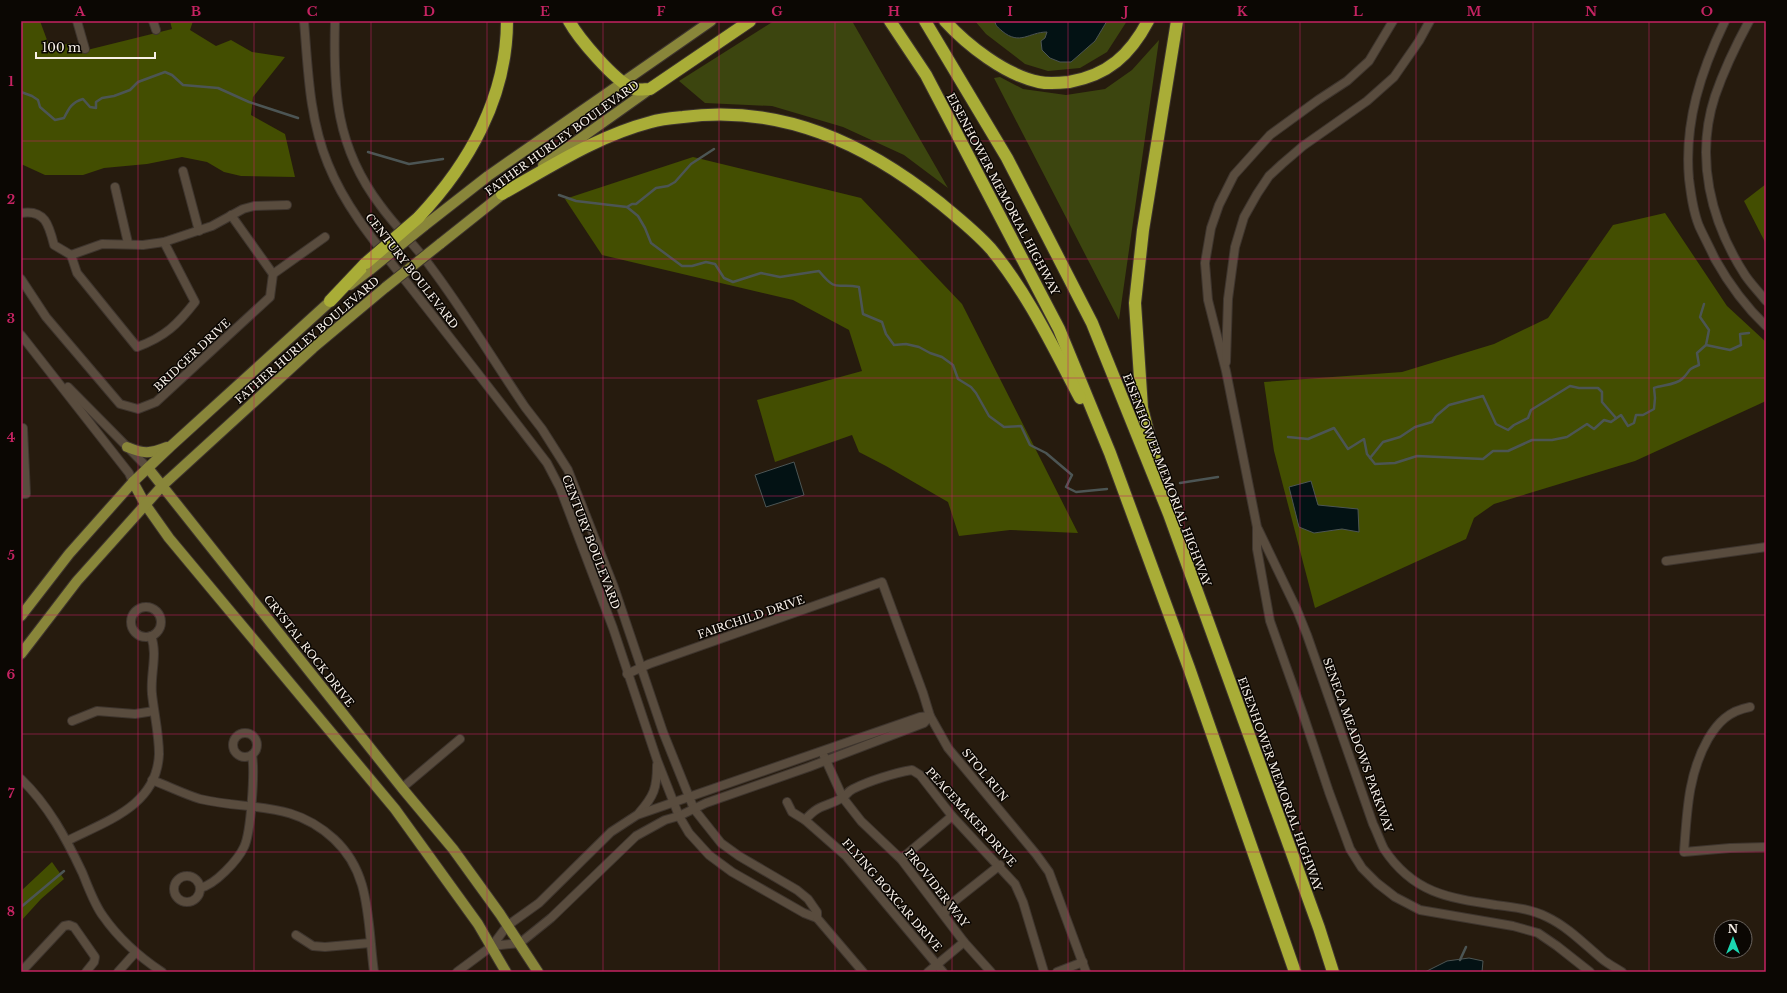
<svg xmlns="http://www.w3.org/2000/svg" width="1787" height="993" viewBox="0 0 1787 993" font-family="'Libre Baskerville',serif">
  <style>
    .green { fill: #3c450f }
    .forest { fill: #434e01 }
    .water { fill: #031214; stroke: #4c5554 }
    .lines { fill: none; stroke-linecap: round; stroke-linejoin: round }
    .stream { stroke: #4c5554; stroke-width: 2.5 }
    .minor-casing { stroke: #3e352e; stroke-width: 10 }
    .major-casing { stroke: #3e352e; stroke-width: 12 }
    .highway-casing { stroke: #3e352e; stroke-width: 14 }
    .minor { stroke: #594c3e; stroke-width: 8 }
    .major { stroke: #89863a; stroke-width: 10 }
    .highway { stroke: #a9ad37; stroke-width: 12 }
    .major-bridge-casing { stroke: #3e352e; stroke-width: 12; stroke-linecap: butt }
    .highway-bridge-casing { stroke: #3e352e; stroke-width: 14; stroke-linecap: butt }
    .major-bridge { stroke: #89863a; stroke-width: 10 }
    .highway-bridge { stroke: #a9ad37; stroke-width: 12 }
    .grid { fill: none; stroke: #c52362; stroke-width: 1; stroke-opacity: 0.55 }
    .labels { text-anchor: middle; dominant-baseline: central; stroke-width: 3; stroke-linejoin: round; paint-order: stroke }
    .street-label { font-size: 11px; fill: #f8f0e8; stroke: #0b0703 }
    .neatline { fill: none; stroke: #c52362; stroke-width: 1.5 }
    .grid-label { font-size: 13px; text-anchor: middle; font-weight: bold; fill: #c52362 }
  </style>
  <rect width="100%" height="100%" fill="#261b0e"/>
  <g class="green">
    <polygon points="774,21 852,21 948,188 904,155 843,127 772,106 705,103 679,81"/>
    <path d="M975,21H995C996,26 999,28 1002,31C1020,46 1029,32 1048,32L1045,38L1050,58L1060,62H1071L1095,41L1107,21H1127L1107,52L1080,68L1048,71L1025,64L986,34Z"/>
    <polygon points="1159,40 1119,320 994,78 1000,77 1023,89 1066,95 1105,89 1132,70"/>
  </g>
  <g class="forest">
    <polygon points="21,21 40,21 50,48 71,43 75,53 172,29 170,21 193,21 190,30 216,46 231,40 252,52 285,57 253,97 251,115 285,134 295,177 241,176 224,172 207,162 182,157 147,164 104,168 83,175 45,175 21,164"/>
    <polygon points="693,157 861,198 962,304 1078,533 1010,530 959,536 948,502 886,466 859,452 852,435 775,462 757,400 862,371 849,330 793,300 602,255 565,199"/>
    <polygon points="1766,184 1766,244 1744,201"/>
    <polygon points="1665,213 1727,306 1766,342 1766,401 1635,461 1494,504 1474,518 1466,539 1315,608 1274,451 1264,382 1402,372 1494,344 1548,318 1613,225"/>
    <polygon points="52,862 64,879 41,899 21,921 21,891"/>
  </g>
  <g class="water">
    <path d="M995,21H1107L1095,41L1071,62H1060L1050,58L1042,50L1041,41L1045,38L1047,32C1029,32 1020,46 1002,31C999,28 995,26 995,21Z"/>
    <polygon points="794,462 804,495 766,507 755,475"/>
    <polygon points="1311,481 1318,505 1358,509 1359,532 1342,529 1314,533 1299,527 1289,487"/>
    <polygon points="1469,958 1483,961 1482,972 1425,972 1447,961"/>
  </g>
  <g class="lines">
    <g class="stream">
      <path d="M21,92L32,96L38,100L40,107L55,120L64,118C69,108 72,102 83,99L90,107L96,108V102L102,98L114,96L130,90L138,82L165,72L172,75L183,85L218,88L249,102L298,118"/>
      <polyline points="368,152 409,164 443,159"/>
      <path d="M559,195L576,201L627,207L638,216L645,228L651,243L682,266H692L706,262L715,264L724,278L733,282L761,273L780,277L819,271C838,294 835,282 859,287L863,314L882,322L886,334L894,345L906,344L919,347L930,353L942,357L953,365L958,379L971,387L976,393L989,416L1004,427L1021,426L1030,445L1046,453L1072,475L1066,487L1076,492L1107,489"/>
      <polyline points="627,207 632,204 636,204 656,188 668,186 675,182 691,164 714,149"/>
      <polyline points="1766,281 1766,280"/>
      <polyline points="1706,345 1730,350 1741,345 1740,334 1749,333"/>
      <path d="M1288,437L1308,439L1334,428L1348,449L1364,439L1367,454L1375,464L1395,463L1417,456L1483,459L1493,451H1508L1532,440H1552L1567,437L1587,424L1594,429L1604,420L1611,422L1621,415L1628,426L1634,423L1636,415H1643L1654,409L1655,398L1654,388C1662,385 1676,385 1682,379C1691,371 1686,370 1699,365L1697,353L1706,345L1709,330L1700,317L1704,304"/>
      <polyline points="1370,458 1383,442 1400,437 1415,427 1432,422 1436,416 1449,405 1483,396 1496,424 1508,430 1514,425 1528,418 1531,410 1570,386 1579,388 1598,388 1602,392 1602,402 1616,418"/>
      <polyline points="1180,483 1218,477"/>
      <polyline points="21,907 64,871"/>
      <polyline points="1460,960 1466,947"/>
    </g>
    <g class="minor-casing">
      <g id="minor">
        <polyline points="77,21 85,49"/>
        <polyline points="153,21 156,30"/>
        <path d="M304,21C308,69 309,118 328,164C348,214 386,255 419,298C462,353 505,408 547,463L560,488L613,628L657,760L679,816L689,833L709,855L732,872L804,913L817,918L863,972"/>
        <path d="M335,21C333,91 336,147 380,205C395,226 415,245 430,266C464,311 493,360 525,407L542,429L568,470L614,587L663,732L694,809L721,843L739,856L797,890L808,899L817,912V918"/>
        <polyline points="1393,21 1369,61 1347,81 1318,100 1270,135 1234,175 1219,205 1211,228 1205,263 1208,300 1226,371 1257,527 1257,549 1270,621 1304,717 1329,792 1350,849 1362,868 1377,883 1395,897 1420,910 1513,926 1538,933 1557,946 1590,972"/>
        <path d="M1725,21C1701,71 1684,122 1689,179C1691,195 1693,211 1699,226C1704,237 1710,248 1715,259C1729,284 1745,306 1766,326"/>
        <path d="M1749,21C1736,45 1724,70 1715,96C1695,157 1710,221 1745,275C1751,284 1759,292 1766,301"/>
        <polyline points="183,171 199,231"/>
        <polyline points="115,187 128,243"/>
        <path d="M21,213C45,209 49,225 54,245L71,255L77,273L137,347C165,337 178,324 195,302L164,242"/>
        <polyline points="231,215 273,274"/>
        <polyline points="71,255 102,244 143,245 164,242 212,226 243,209 254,206 287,205"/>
        <polyline points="21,279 46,317 120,404 138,409 156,402 270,297 273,274 325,237"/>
        <polyline points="21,335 129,473 133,482"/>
        <polyline points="1226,362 1228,299 1235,247 1244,217 1257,194 1269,176 1282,164 1303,146 1367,101 1394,77 1419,41 1430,21"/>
        <polyline points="68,387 148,468"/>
        <polyline points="21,428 23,428 26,494 21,494"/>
        <path d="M1258,529L1297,610L1307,635L1373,824C1377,832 1380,841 1384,849C1413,893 1448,898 1496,905C1513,907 1531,909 1547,917C1568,927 1584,944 1602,959C1608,964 1616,968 1622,972"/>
        <polyline points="1666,561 1766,547"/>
        <circle cx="146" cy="622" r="15"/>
        <polyline points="627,674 649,664 882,582 923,693 930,716 948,748 1036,854 1049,872 1086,972"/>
        <path d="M1750,707C1729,711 1718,722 1708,739C1688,774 1687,812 1684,852L1730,848L1766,847"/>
        <polyline points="72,721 97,711 135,714 154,711"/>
        <circle cx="245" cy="745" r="12"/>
        <polyline points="824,756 843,798 861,821 901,859 964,942 991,972"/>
        <path d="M21,779C48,805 66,838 82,872C88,886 94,904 103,916C119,939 138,956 162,972"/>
        <path d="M152,780C168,786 184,794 200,799C251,811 292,800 334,839C347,851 357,868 362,885C370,913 370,943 374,972"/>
        <polyline points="402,788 460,739"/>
        <polyline points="787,802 792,812 805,820 846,856 943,972"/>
        <path d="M639,813C654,796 657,788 657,765"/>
        <path d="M805,820C820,803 825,808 842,798C846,796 848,791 853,789C869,781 894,773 912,770L920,775L952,816L1015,884L1023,902L1044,972"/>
        <path d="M67,841C106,821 157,806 159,754C159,734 154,713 152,694C150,674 158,655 151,636"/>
        <polyline points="901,859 952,816"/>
        <circle cx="187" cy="889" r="13"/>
        <path d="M200,888C215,885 238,860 244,847C251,833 255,771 252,755"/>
        <polyline points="945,913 947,907 1000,865"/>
        <polyline points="296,935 313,946 325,947 370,943"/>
        <polyline points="21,972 64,926 69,925 74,927 95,957 94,962 86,972"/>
        <polyline points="118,972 135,953"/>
        <polyline points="457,972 492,946 507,926 539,903 611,832 637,815 920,717 930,716 924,723 809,767 706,803 679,816 665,820 636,836 551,918 520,943 492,946"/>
        <polyline points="928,972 964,942"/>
        <polyline points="1057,972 1083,962"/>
      </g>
    </g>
    <g class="major-casing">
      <g id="major">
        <polyline points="543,165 650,89"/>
        <polyline points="424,226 488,176 711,21"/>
        <polyline points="440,244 508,190"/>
        <polyline points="350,285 371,269"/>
        <path d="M127,447C144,454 149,454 167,447"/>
        <polyline points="148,468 402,788 453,849 500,914 538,972"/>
        <polyline points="133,482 145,504 169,538 395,809 478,924 506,972"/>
        <polyline points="21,616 69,554 133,482 171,446 336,296"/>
        <polyline points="21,654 77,581 163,485 313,348 386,287"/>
      </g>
    </g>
    <g class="highway-casing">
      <g id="highway">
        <path d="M569,21C579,39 614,80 632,88C637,91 645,89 650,89L750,21"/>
        <polyline points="890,21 926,75 1059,329 1110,453 1189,668 1295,972"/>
        <polyline points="925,21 1007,158 1092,323 1169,514 1319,928 1333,972"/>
        <path d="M945,21C967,45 1005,75 1039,82C1048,84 1060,83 1069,82C1108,75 1130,55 1148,21"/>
        <path d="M502,194C550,167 597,136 651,122C661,119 673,118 683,117C781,104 865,143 940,203C957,217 976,232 991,249C1028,294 1053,347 1080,398"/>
        <path d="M418,218C469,164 507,97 507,21"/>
        <polyline points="330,301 366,263"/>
        <polyline points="1158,471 1142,408 1135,303 1143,230 1177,21"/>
      </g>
    </g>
    <use href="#minor" class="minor"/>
    <use href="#major" class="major"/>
    <use href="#highway" class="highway"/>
    <g class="major-bridge-casing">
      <g id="major-bridge">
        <polyline points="371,269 424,226"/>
        <polyline points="386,287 440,244"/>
      </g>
    </g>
    <g class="highway-bridge-casing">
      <polyline id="highway-bridge" points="366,263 418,218"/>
    </g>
    <use href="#major-bridge" class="major-bridge"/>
    <use href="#highway-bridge" class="highway-bridge"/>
  </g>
  <path class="grid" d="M138,21V972M254,21V972M371,21V972M487,21V972M603,21V972M719,21V972M835,21V972M952,21V972M1068,21V972M1184,21V972M1300,21V972M1416,21V972M1533,21V972M1649,21V972M21,141H1766M21,259H1766M21,378H1766M21,496H1766M21,615H1766M21,734H1766M21,852H1766"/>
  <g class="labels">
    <g class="street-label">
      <text transform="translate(562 138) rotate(-36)">FATHER HURLEY BOULEVARD</text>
      <text transform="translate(1003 194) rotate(62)">EISENHOWER MEMORIAL HIGHWAY</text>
      <text transform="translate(412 271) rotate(52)">CENTURY BOULEVARD</text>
      <text transform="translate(307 340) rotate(-41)">FATHER HURLEY BOULEVARD</text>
      <text transform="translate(192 355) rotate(-43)">BRIDGER DRIVE</text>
      <text transform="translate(1167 480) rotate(69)">EISENHOWER MEMORIAL HIGHWAY</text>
      <text transform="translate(591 542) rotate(69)">CENTURY BOULEVARD</text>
      <text transform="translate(751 617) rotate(-19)">FAIRCHILD DRIVE</text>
      <text transform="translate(309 651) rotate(52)">CRYSTAL ROCK DRIVE</text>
      <text transform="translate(1358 745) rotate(70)">SENECA MEADOWS PARKWAY</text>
      <text transform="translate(985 775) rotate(50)">STOL RUN</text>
      <text transform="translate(1280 784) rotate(70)">EISENHOWER MEMORIAL HIGHWAY</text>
      <text transform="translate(971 817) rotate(48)">PEACEMAKER DRIVE</text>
      <text transform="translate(937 888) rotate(52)">PROVIDER WAY</text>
      <text transform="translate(892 895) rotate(49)">FLYING BOXCAR DRIVE</text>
    </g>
  </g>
  <rect width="1787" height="993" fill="none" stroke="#0b0703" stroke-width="44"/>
  <g transform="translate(1733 939)"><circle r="19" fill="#0b0703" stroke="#6a645f"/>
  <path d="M0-3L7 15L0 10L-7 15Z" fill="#1bd5b1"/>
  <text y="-6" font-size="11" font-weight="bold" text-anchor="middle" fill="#f8f0e8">N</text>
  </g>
  <path d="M36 52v6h119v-6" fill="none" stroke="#f8f0e8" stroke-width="2"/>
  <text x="42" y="52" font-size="12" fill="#f8f0e8" stroke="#0b0703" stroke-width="3" paint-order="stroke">100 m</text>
  <rect x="22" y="22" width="1743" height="949" class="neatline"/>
  <g class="grid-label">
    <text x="80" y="16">A</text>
    <text x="196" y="16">B</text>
    <text x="312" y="16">C</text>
    <text x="429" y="16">D</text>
    <text x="545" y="16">E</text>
    <text x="661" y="16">F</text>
    <text x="777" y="16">G</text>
    <text x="894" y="16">H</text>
    <text x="1010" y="16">I</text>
    <text x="1126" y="16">J</text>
    <text x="1242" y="16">K</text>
    <text x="1358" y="16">L</text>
    <text x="1474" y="16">M</text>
    <text x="1591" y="16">N</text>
    <text x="1707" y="16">O</text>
    <text x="11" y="86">1</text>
    <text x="11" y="204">2</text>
    <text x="11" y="323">3</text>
    <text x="11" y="442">4</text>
    <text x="11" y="560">5</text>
    <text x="11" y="679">6</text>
    <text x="11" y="798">7</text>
    <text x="11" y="916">8</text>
  </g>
</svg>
